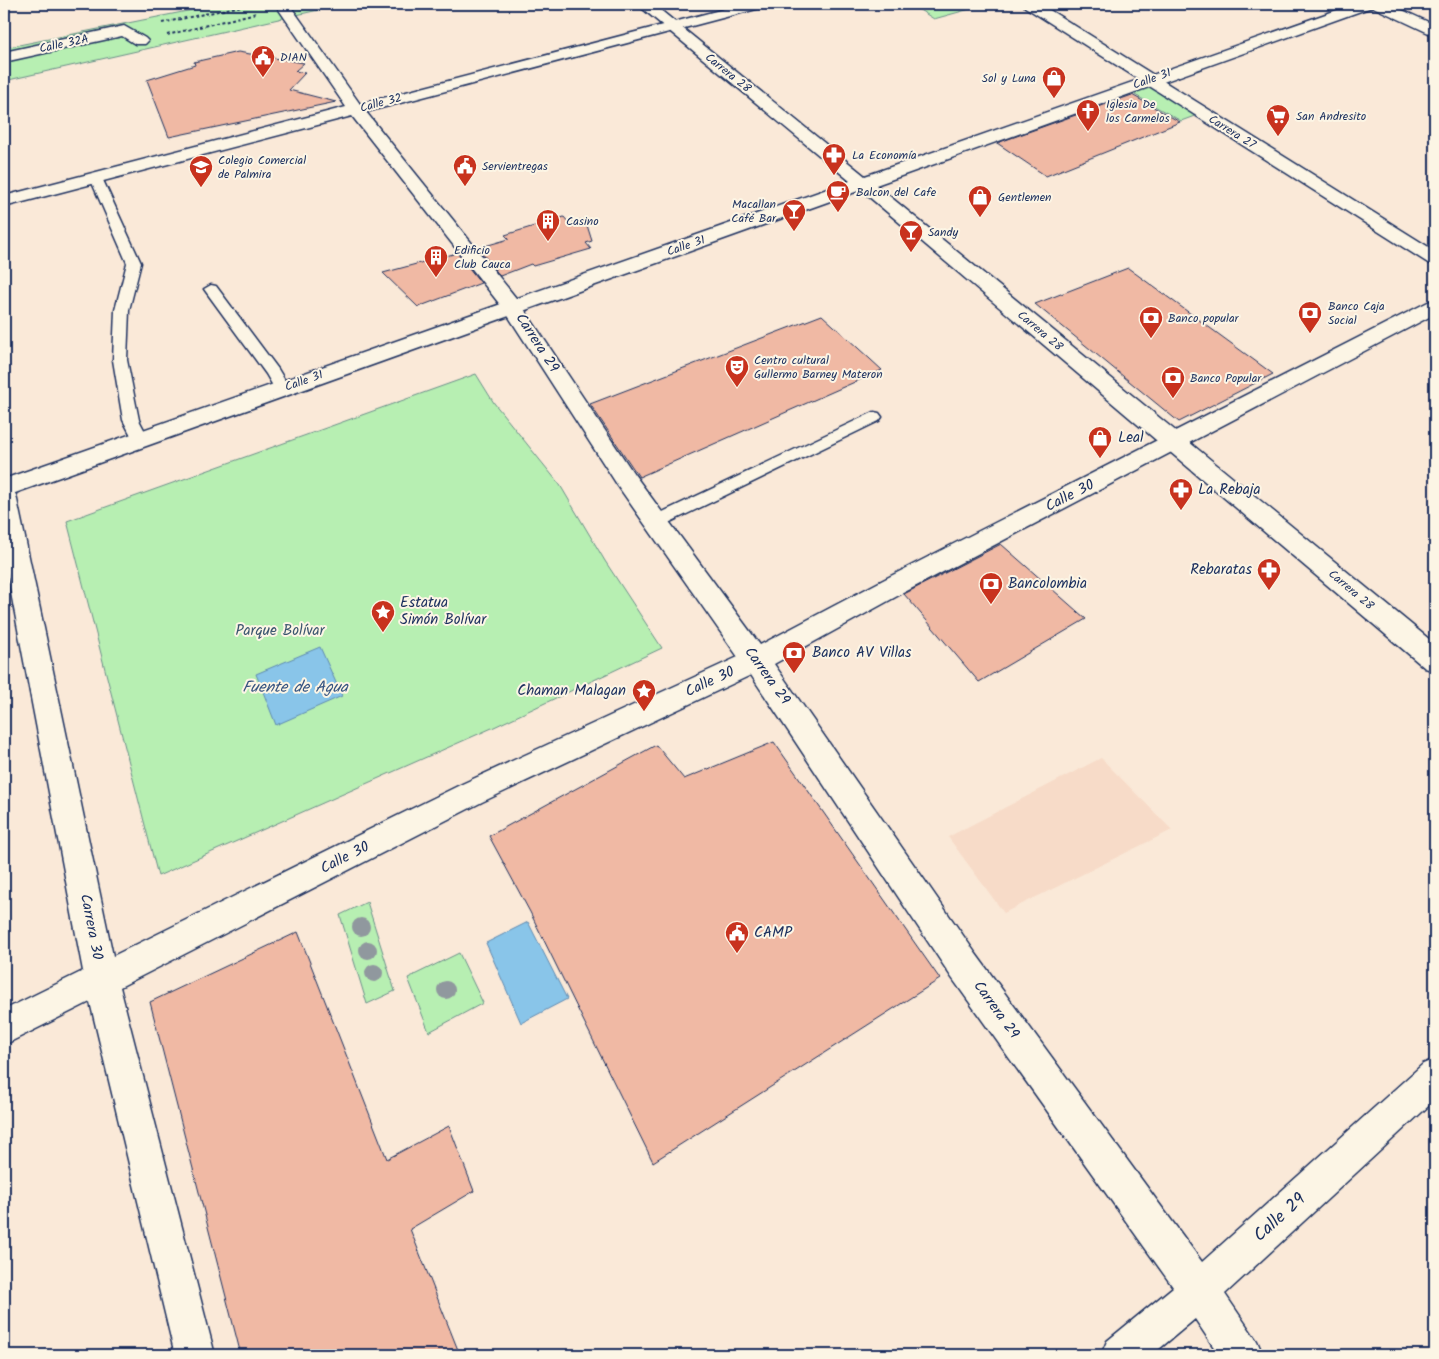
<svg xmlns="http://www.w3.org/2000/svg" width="1439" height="1359" viewBox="0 0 1439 1359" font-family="Kalam,sans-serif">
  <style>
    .built { fill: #f7dbc8 }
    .green { fill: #b7efb2; stroke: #698f88 }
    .water { fill: #89c5e9; stroke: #5d89b1 }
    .building { fill: #f0b9a4; stroke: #1b2f5e }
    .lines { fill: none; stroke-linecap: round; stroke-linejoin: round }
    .lane-casing { stroke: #1b2f5e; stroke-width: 3 }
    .street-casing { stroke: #1b2f5e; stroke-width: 3 }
    .secondary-casing { stroke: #1b2f5e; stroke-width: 3 }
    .path { stroke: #1b2f5e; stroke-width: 2; stroke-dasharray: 3 2.5; stroke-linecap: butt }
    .lane { fill: #fcf5e5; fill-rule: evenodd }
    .street { fill: #fcf5e5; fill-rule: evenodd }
    .secondary { fill: #fcf5e5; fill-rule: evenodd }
    .tree { fill: #90989e }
    .labels { text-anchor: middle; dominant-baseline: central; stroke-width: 4; stroke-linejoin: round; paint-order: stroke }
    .far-street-label { font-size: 12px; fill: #1b2f5e; stroke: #fcf5e5 }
    .far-poi-label { font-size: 12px; fill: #1b2f5e; stroke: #fcf5e5; text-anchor: start }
    .street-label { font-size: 15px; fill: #1b2f5e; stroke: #fcf5e5 }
    .poi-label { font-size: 15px; fill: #1b2f5e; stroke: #fcf5e5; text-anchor: start }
    .park-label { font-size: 15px; fill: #3a556f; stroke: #fcf5e5 }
    .water-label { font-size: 16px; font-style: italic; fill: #365481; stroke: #fcf5e5 }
    .near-street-label { font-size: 18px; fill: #1b2f5e; stroke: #fcf5e5 }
  </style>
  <rect width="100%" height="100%" fill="#fae9d8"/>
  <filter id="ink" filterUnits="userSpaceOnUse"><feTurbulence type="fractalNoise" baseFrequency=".02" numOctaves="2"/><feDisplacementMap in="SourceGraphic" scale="10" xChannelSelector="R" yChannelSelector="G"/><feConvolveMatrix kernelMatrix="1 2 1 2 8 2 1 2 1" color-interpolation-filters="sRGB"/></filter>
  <g filter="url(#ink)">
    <polygon class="built" points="1101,758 1172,830 1004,913 948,837"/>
    <g class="green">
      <polygon points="222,4 345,4 4,81 4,48"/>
      <polygon points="910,4 988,4 934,19"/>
      <polygon points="1149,83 1200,114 1181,121 1128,91"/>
      <polygon points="476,374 494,403 560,485 605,561 662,648 492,728 158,876 67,521"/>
      <polygon points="367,902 395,991 367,1004 340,915"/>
      <polygon points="459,953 483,1003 429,1032 408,978"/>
    </g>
    <g class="water">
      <polygon points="320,647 342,696 276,725 256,674"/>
      <polygon points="528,922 567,999 521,1023 486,943"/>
    </g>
    <g class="building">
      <polygon points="238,52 304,63 295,71 305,73 289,90 336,102 169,137 147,80 195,65 194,62"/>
      <polygon points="1132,95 1180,122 1046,176 997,143"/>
      <polygon points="564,217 569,223 585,219 592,241 586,243 591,249 533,266 531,264 500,276 478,248 509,239 505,235"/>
      <polygon points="457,253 481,283 418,307 383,273"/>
      <polygon points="1128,268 1273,374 1179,422 1035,304"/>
      <polygon points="822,315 882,370 639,477 590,404"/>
      <polygon points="1001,544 1086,619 979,682 904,594"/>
      <polygon points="774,742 940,979 653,1162 530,912 489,836 656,745 684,779"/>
      <polygon points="298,932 387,1159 449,1126 474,1191 410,1229 460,1355 241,1355 150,1002"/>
    </g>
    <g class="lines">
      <g class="lane-casing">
        <g id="lane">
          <polygon points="96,174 102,178 141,263 129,310 127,360 139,420 149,439 147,443 141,444 135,443 123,420 113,360 115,310 127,263 90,178"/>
          <polygon points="211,285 216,286 278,369 290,389 287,393 277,393 266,374 204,289"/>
          <polygon points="874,412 879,413 882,417 879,421 662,526 656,528 650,526 648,522 650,518"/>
        </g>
      </g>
      <g class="street-casing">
        <g id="street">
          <polygon points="275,4 289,4 360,104 743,4 766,4 764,7 366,112 520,303 634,474 760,645 883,580 1428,302 1435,300 1435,314 901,594 774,664 976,954 1202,1262 1423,1064 1435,1059 1435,1100 1225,1294 1257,1341 1263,1355 1219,1355 1195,1319 1152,1355 1101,1355 1107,1341 1173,1287 952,978 751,675 482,802 120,987 215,1355 175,1355 90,1002 4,1045 4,1010 83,971 4,556 4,486 12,489 16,495 113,956 462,784 738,657 618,486 505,311 352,116 4,207 4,196 346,107"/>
          <polygon points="1023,4 1040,4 1435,251 1435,265 1428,263 1025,7"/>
          <polygon points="1371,4 1389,4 1435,25 1435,36 1373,7"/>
          <polygon points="124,26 145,38 148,41 145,44 135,44 122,36 4,62 4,52"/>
        </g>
      </g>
      <g class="secondary-casing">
        <polygon id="secondary" points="637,4 653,4 865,176 1354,4 1374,4 1372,7 876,185 1435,644 1435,671 1425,668 861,190 4,497 4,479 850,181"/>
      </g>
      <g class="path">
        <polyline points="162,23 251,4"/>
        <polyline points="167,35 256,13"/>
      </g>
      <use href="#lane" class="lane"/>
      <use href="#street" class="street"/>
      <use href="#secondary" class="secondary"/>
    </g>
    <g class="tree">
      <circle cx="361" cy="927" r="9"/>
      <circle cx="368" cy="950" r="9"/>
      <circle cx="374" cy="973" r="9"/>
      <circle cx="446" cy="990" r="9"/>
    </g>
  </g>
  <defs>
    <g id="civic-pin" transform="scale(1.25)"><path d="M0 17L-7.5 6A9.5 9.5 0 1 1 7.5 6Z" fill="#c8321e" stroke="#fcf5e5"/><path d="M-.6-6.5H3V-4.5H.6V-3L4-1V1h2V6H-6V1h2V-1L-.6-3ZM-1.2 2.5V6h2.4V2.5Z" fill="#fff"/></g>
    <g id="shop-pin" transform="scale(1.25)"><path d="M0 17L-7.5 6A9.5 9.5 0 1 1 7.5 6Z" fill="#c8321e" stroke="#fcf5e5"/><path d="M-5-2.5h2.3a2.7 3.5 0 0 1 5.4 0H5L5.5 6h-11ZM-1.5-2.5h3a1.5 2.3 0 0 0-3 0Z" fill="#fff"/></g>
    <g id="church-pin" transform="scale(1.25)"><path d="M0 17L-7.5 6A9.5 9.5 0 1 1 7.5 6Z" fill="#c8321e" stroke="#fcf5e5"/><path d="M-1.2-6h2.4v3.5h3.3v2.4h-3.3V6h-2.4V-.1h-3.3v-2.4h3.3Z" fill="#fff"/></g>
    <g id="supermarket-pin" transform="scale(1.25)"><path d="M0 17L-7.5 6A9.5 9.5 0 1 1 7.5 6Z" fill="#c8321e" stroke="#fcf5e5"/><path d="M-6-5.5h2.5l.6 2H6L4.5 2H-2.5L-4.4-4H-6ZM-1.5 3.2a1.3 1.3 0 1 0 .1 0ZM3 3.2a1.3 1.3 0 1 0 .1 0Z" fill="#fff"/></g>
    <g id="pharmacy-pin" transform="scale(1.25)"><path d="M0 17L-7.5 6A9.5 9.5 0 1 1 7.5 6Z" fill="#c8321e" stroke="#fcf5e5"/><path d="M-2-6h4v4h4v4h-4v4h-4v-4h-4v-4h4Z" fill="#fff"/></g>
    <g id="school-pin" transform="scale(1.25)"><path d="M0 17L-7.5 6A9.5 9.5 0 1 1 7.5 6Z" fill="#c8321e" stroke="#fcf5e5"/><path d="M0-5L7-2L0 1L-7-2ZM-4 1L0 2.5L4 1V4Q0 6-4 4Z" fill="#fff"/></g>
    <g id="cafe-pin" transform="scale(1.25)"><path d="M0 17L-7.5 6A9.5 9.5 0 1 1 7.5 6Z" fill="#c8321e" stroke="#fcf5e5"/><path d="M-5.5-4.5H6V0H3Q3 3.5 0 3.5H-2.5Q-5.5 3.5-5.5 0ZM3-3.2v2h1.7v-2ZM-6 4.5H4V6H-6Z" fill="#fff"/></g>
    <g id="bar-pin" transform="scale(1.25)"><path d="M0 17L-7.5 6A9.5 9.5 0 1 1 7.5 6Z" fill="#c8321e" stroke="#fcf5e5"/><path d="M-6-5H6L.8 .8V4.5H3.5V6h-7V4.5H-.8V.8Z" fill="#fff"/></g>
    <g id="building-pin" transform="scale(1.25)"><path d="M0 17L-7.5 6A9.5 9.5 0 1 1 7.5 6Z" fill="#c8321e" stroke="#fcf5e5"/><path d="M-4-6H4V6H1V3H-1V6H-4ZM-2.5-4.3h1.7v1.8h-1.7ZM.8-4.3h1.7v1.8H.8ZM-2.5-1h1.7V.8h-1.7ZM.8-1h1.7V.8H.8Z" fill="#fff"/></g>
    <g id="bank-pin" transform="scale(1.25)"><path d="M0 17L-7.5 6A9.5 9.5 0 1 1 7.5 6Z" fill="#c8321e" stroke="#fcf5e5"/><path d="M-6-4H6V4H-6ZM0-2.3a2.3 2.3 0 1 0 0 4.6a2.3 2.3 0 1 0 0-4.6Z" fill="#fff"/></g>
    <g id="theatre-pin" transform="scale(1.25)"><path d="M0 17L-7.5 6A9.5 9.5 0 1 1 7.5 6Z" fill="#c8321e" stroke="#fcf5e5"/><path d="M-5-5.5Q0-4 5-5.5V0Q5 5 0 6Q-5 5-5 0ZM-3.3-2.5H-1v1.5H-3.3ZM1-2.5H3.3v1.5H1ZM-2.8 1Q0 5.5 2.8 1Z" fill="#fff"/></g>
    <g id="sight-pin" transform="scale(1.25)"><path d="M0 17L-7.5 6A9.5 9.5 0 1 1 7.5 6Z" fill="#c8321e" stroke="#fcf5e5"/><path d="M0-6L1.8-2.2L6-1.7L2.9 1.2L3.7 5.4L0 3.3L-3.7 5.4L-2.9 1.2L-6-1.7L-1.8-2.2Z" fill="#fff"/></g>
  </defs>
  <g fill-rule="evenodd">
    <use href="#civic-pin" x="263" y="57"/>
    <use href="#shop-pin" x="1054" y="78"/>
    <use href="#church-pin" x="1088" y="111"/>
    <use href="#supermarket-pin" x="1278" y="116"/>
    <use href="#pharmacy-pin" x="834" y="155"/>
    <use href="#civic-pin" x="465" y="166"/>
    <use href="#school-pin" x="201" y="167"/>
    <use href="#cafe-pin" x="838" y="192"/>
    <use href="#shop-pin" x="980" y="197"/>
    <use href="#bar-pin" x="794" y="211"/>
    <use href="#building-pin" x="548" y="221"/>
    <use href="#bar-pin" x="911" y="232"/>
    <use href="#building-pin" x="436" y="257"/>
    <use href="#bank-pin" x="1310" y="313"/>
    <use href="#bank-pin" x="1151" y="318"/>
    <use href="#theatre-pin" x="737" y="367"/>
    <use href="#bank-pin" x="1173" y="378"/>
    <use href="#shop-pin" x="1100" y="438"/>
    <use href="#pharmacy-pin" x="1181" y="490"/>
    <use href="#pharmacy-pin" x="1269" y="570"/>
    <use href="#bank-pin" x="991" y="584"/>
    <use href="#sight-pin" x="383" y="612"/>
    <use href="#bank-pin" x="794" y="653"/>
    <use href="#sight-pin" x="644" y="691"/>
    <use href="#civic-pin" x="737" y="933"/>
  </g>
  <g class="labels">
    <g class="far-street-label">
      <text transform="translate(64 44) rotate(-12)">Calle 32A</text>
      <text transform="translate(728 73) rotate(39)">Carrera 28</text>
      <text transform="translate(1152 79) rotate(-20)">Calle 31</text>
      <text transform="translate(381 103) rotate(-15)">Calle 32</text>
      <text transform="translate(1232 132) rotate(32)">Carrera 27</text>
      <text transform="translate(686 246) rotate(-19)">Calle 31</text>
      <text transform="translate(1040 331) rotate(40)">Carrera 28</text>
      <text transform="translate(304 381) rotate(-20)">Calle 31</text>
      <text transform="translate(1351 590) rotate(40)">Carrera 28</text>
    </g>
    <g class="far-poi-label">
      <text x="280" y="57">DIAN</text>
      <text x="1036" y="78" text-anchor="end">Sol y Luna</text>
      <text x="1106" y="104">Iglesia De<tspan x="1106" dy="14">los Carmelos</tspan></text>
      <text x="1296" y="116">San Andresito</text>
      <text x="852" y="155">La Economía</text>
      <text x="218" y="160">Colegio Comercial<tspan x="218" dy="14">de Palmira</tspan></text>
      <text x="482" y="166">Servientregas</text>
      <text x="856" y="192">Balcon del Cafe</text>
      <text x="998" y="197">Gentlemen</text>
      <text x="776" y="204" text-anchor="end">Macallan<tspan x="776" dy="14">Café Bar</tspan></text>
      <text x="566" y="221">Casino</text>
      <text x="928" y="232">Sandy</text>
      <text x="454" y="250">Edificio<tspan x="454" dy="14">Club Cauca</tspan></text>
      <text x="1328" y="306">Banco Caja<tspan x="1328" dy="14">Social</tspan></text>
      <text x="1168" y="318">Banco popular</text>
      <text x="754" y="360">Centro cultural<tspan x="754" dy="14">Gullermo Barney Materon</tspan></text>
      <text x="1190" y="378">Banco Popular</text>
    </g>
    <g class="street-label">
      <text transform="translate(537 343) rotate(57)">Carrera 29</text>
      <text transform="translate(1070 496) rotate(-27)">Calle 30</text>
      <text transform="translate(767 676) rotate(54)">Carrera 29</text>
      <text transform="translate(710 682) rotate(-25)">Calle 30</text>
      <text transform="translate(345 858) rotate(-27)">Calle 30</text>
      <text transform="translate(91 927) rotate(79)">Carrera 30</text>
      <text transform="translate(996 1010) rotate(54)">Carrera 29</text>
    </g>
    <g class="poi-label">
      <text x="1118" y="438">Leal</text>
      <text x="1198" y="490">La Rebaja</text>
      <text x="1252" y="570" text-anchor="end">Rebaratas</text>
      <text x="1008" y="584">Bancolombia</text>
      <text x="400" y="603">Estatua<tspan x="400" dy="17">Simón Bolívar</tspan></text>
      <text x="812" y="653">Banco AV Villas</text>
      <text x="626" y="691" text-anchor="end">Chaman Malagan</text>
      <text x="754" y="933">CAMP</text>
    </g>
    <g class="park-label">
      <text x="280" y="631">Parque Bolívar</text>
    </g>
    <g class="water-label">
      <text x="295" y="687">Fuente de Agua</text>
    </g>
    <g class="near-street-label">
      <text transform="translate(1280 1218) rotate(-42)">Calle 29</text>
    </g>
  </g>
  <rect width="1439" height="1359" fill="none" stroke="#fcf5e5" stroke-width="20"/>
  <rect x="10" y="10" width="1419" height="1339" fill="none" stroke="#1b2f5e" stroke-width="2" filter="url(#ink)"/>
</svg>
